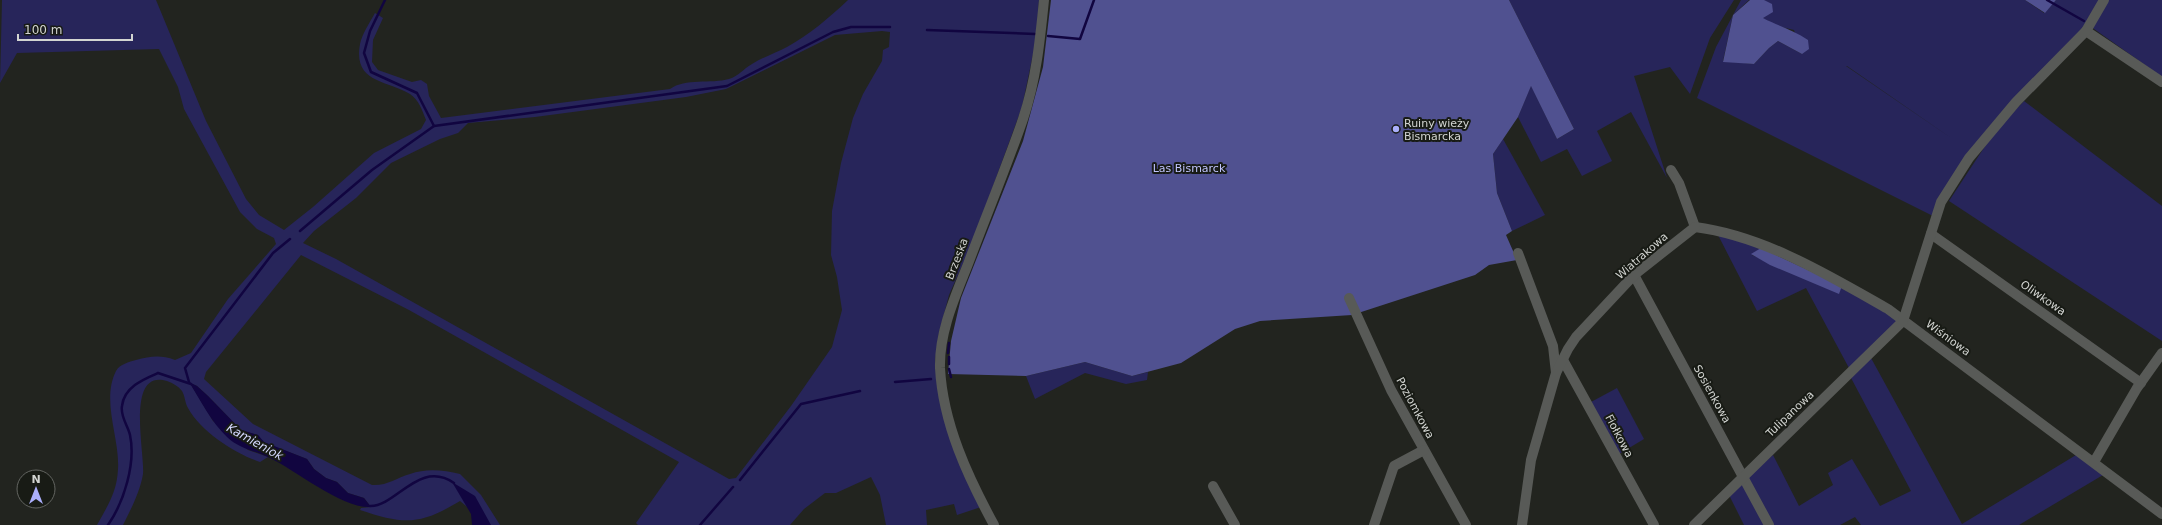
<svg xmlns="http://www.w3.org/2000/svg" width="2162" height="525" viewBox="0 0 2162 525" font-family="'DejaVu Sans',sans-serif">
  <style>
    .green { fill: #27255a; fill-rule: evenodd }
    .forest { fill: #505190 }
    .water { fill: #110540 }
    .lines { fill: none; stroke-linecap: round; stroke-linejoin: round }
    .stream { stroke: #110540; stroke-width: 2.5 }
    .minor { stroke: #585a57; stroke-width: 10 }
    .poi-dot { fill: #abaffb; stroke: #181b15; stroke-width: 1.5 }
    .labels { text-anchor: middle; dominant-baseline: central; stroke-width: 4; stroke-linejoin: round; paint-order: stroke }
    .poi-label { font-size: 11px; fill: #d3d5d2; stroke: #181b15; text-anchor: start }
    .park-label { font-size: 11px; fill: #c0c4fd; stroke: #181b15 }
    .street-label { font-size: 11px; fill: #d3d5d2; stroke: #181b15 }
    .water-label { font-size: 12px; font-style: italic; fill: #d3d7fd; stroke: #181b15 }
  </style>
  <rect width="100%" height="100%" fill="#22241f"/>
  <g class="green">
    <path d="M2,0H156L206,121L246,199L259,215L284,230L313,207L374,153L421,129L426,120C422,110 419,100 410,94C386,80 353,83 360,44C362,34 370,22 375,13L383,18L373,40L372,62L378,70L412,82L421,80L427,84L429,96L441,118L670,89C685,78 711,84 729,79C739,76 743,69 752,64C763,57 776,53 787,47C810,34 829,18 848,0H1039L1036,40L1022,107L973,241L949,295L939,333L935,361L937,383L981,507L957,515L954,504L926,510L927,525H886L880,495L871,477L836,493H825L804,509L790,525H638L636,523L679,462L409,310L301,255L206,372L204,379L253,424L372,485C387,486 396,478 410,474C426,468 444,470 460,474L481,495L500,525H489L460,501C420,525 405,525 360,510L361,508L371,507L364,498L348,493L337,482L326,478L314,469L307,459L263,442L258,435L241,430L208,396L197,386L190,383L213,421L248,450L268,457L260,462C236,454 201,432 188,408C185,403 185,396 182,391C178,386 173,383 167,381C125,368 145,453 143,474C140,492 131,509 123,525H97C108,505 117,492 118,469C120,438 101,401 116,371C120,364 129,362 136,360C151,356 161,355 175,360L191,353L228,299L276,244L274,238L257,229L240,212L184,109L178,87L159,49L17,53L0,83ZM882,31L890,32L889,47L883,50L882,61L863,94L853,118L841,163L832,211L831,255L837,277L842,310L832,347L791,406L736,478L729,479L336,259L303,243L314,231L356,198L391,163L440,139L458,133L468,123L535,117L686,97L726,89L835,35Z"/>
    <polygon points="1509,0 1734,0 1710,38 1690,94 1670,67 1634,76 1667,178 1631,112 1597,131 1612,161 1582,176 1567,149 1541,162 1518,117 1531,85 1557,139 1574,129"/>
    <path d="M1741,0H1749L1733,15L1723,61L1754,64L1769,48L1778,41L1802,54L1794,30L1777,26L1762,18L1764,0H2025L2044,13L2056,0H2162V77L2087,24L2007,107L1933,216L1697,98L1716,47ZM1846,66H1847L1954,140Z"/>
    <polygon points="2024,101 2162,206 2162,341 1949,201 1995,131"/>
    <polygon points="1503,139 1545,215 1512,231 1497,193 1493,154"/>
    <polygon points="1717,233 1761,248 1752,255 1839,293 1842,286 1899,321 1849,368 1806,288 1757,311"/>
    <polygon points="1871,358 1962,524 2076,455 2103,475 2019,525 1861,525 1855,517 1840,525 1773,525 1748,477 1773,455 1799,506 1833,485 1828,473 1852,459 1880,506 1911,491 1850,376"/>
    <polygon points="1085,362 1132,376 1148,372 1147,380 1126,384 1085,373 1035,399 1026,376"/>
    <polygon points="1617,388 1644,439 1619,454 1591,402"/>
    <polygon points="1742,483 1767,525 1744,525 1729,495"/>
  </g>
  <g class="forest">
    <polygon points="1051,0 1509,0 1574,129 1557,139 1531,86 1518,117 1493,154 1497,193 1512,231 1506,235 1517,260 1489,265 1475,275 1352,315 1260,321 1235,329 1181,363 1132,376 1085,362 1026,376 948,374 951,341 961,298 1023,141 1043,67"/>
    <path d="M1750,0H1764L1772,4L1773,12L1763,18C1778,26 1794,30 1808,40L1809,49L1802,54L1778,41L1769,48L1754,64L1723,62L1733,15Z"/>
    <polygon points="2025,0 2056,0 2045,13"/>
    <polygon points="1761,248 1842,286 1839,294 1770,265 1751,254"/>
  </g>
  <g class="water">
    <path d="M189,382L197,386L208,396L241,430L258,435L264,442L307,459L314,469L326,478L337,482L348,493L364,498L371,507C342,509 296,470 268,457C255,451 238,448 227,437C211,422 201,401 189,382Z"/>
    <polygon points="452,482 475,496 491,525 472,525 471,514"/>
  </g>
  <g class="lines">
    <g class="stream">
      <polyline points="2047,0 2084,21"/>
      <polyline points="927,30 1035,34"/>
      <polyline points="1048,36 1080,39 1094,0"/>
      <polyline points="434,126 727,86 833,32 851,27 890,27"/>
      <polyline points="300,231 372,170 434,126 417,93 371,72 364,53 370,31 385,0"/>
      <polyline points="948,353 949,343"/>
      <polyline points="949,357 949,364"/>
      <polyline points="949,369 951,377"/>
      <polyline points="189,382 185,368 273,253 290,239"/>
      <polyline points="895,382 931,379"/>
      <polyline points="740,480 801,404 860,391"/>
      <path d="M370,506C396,507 419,459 454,483"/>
      <path d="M108,525C124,502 136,463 130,435C128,426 120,416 122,406C124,387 144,379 158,373L191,384"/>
      <polyline points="700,525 733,487"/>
    </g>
    <g class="minor">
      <polyline points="2086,31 2162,82"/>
      <polyline points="1671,170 1679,183 1695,227"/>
      <path d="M1695,227C1764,236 1828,275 1888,309L2162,514"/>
      <polyline points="1931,234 2141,383"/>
      <polyline points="1518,253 1553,346 1556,373"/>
      <polyline points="1634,275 1769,525"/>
      <polyline points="1349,298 1391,390 1466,525"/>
      <polyline points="1563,360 1654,525"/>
      <polyline points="2094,462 2137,388 2162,353"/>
      <polyline points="1213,486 1235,525"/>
      <path d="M994,525C968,477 943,424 940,368C939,332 955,297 968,264C986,216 1006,168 1023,119C1036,80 1040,41 1044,0"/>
      <polyline points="1374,525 1394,466 1424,450"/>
      <polyline points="1522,525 1531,460 1556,373 1568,349 1576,337 1634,275 1695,227"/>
      <polyline points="1694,525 1903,321 1941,202 1969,158 2016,102 2086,31 2104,0"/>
    </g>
  </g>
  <circle class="poi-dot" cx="1396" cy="129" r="4"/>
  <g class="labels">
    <g class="poi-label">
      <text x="1404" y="123">Ruiny wieży<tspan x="1404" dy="13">Bismarcka</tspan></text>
    </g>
    <g class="park-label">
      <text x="1189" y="168">Las Bismarck</text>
    </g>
    <g class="street-label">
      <text transform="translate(1642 256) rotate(-41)">Wiatrakowa</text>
      <text transform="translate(957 259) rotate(-69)">Brzeska</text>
      <text transform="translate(2043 298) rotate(35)">Oliwkowa</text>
      <text transform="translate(1948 338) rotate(36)">Wiśniowa</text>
      <text transform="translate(1712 394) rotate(61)">Sosienkowa</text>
      <text transform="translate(1415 408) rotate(62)">Poziomkowa</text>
      <text transform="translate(1790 414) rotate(-44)">Tulipanowa</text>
      <text transform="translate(1619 436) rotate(62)">Fiołkowa</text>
    </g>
    <g class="water-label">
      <text transform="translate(255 442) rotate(29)">Kamieniok</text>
    </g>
  </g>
  <g transform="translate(36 489)"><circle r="19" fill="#181b15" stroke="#636561"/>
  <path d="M0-3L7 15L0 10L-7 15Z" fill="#abaffb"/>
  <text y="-6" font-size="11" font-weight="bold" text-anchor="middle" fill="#d3d5d2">N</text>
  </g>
  <path d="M18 34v6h114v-6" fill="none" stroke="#d3d5d2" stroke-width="2"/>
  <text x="24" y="34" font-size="12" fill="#d3d5d2" stroke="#181b15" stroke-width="3" paint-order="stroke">100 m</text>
</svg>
